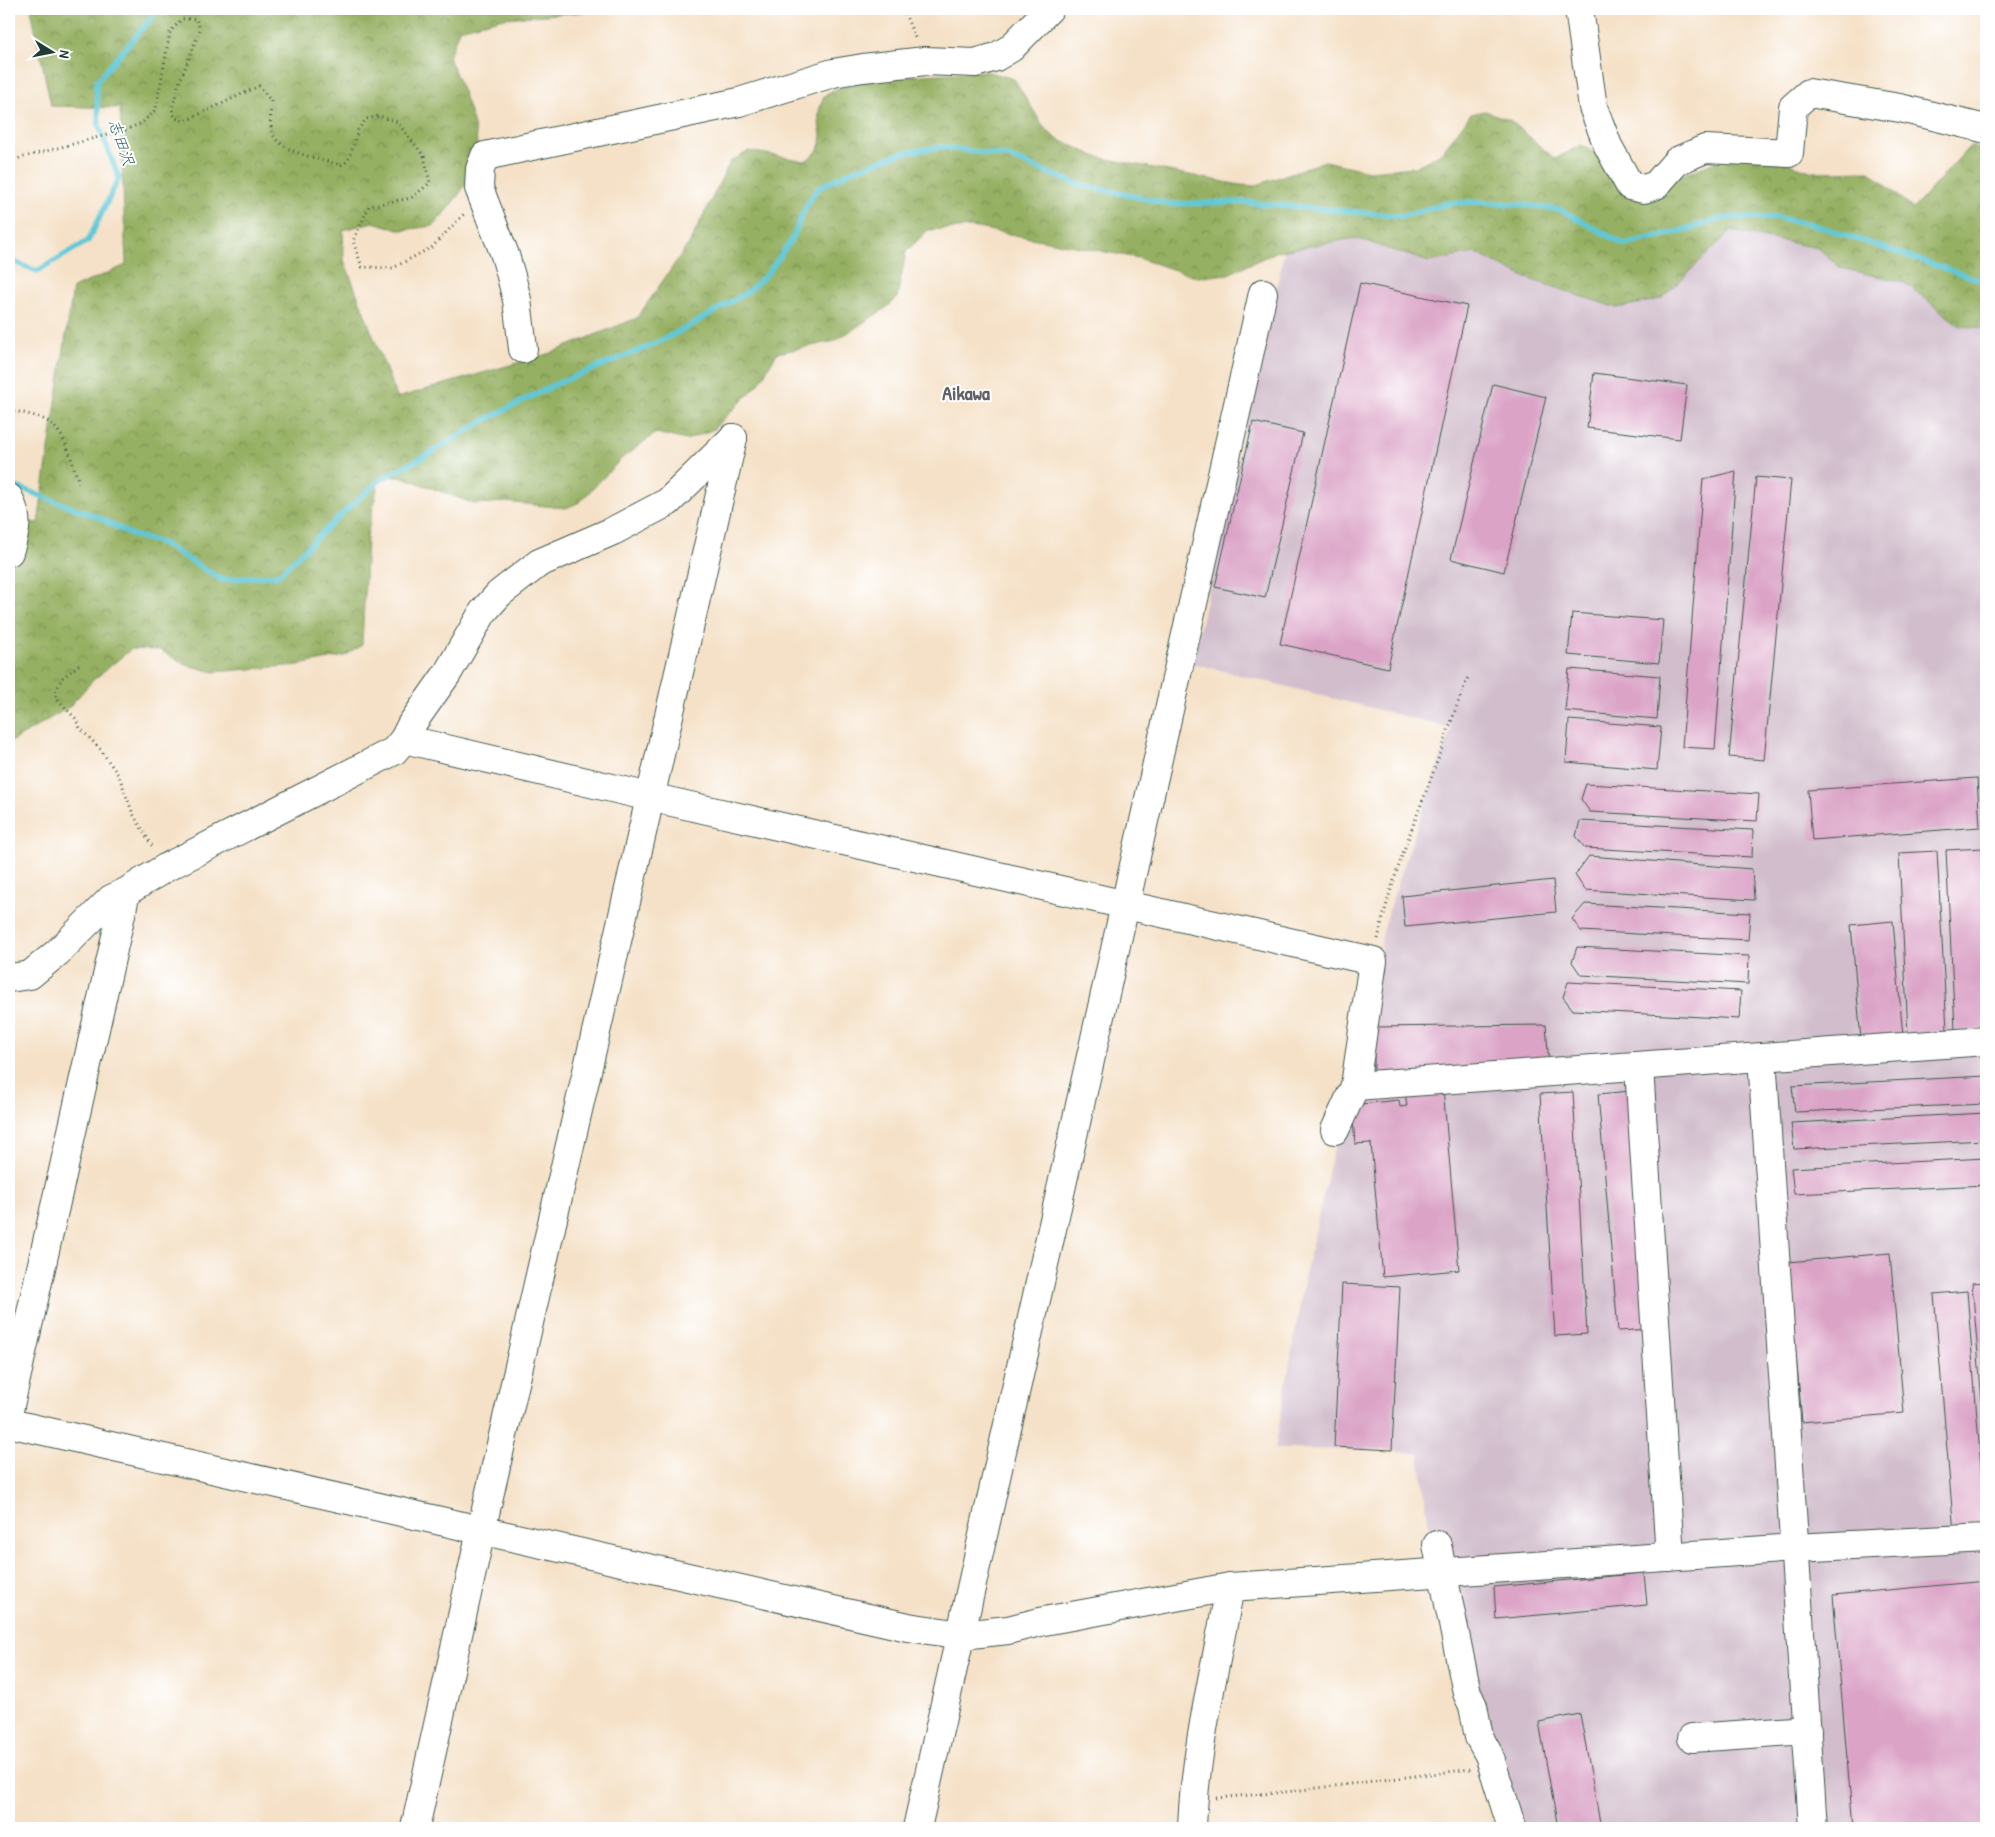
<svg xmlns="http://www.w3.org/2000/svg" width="1995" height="1837" viewBox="0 0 1995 1837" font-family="'Patrick Hand','Klee One',sans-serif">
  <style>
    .industrial { fill: #d1bdcc }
    .forest { fill: url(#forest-crowns); stroke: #5a764b }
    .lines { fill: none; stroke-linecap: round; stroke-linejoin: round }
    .stream { stroke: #5ec8d7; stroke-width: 5.5 }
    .building { fill: #dba4c7 }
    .minor-casing { stroke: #3f564a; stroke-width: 30 }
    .path { stroke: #3f564a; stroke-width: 3; stroke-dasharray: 1 4; stroke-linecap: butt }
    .minor { stroke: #fff; stroke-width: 28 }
    .labels { text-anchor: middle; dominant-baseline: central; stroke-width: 4; stroke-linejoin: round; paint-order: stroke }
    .water-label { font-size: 16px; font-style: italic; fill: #2f605d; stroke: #fff }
    .district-label { font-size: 20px; font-weight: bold; fill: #616167; stroke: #fff }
  </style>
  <defs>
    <pattern id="forest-crowns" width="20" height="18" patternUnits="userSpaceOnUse" patternTransform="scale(1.25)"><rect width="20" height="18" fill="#95b062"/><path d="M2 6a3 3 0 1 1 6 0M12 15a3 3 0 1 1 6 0" fill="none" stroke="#799052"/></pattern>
  </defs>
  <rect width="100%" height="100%" fill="#fff"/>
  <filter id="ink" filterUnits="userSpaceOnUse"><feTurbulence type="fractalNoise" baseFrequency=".02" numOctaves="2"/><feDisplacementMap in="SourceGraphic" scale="10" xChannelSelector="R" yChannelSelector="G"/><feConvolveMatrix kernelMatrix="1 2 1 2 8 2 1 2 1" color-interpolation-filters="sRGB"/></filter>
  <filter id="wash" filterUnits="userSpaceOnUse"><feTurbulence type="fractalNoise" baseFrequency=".0096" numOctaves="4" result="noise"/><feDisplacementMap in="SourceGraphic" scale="20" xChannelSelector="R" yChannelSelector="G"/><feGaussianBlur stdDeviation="1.12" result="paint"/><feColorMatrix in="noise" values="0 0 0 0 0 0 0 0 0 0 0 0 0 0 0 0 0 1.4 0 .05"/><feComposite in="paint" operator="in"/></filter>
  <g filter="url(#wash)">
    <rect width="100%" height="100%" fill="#f5e1c7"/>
    <polygon class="industrial" points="1329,228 1731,231 1803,235 1986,296 1986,1828 1517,1828 1434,1562 1419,1454 1392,1450 1275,1449 1305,1275 1334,1148 1352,1099 1372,1034 1382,936 1392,900 1451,728 1192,663 1286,245"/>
    <path class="forest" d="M31,9H625L504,18L459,29L449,57C459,84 483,132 476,161C469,186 449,207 433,226L402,230L373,222L343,230L344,260L397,398L548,354L637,318L690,242L730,162L749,151L805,161C832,143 817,137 819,112C819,107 822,101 824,96L836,89L878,78L985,71L1014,79L1045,129L1057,139L1097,157L1240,185L1254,186L1325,161L1369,171L1415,167L1441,153L1471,114L1485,111L1510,120L1555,159L1581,145L1595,152L1621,188H1649L1731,156L1760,154L1813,172L1870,171L1913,209L1970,146L1986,151V328L1960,326L1904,282L1841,268L1818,248L1731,231L1661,299L1617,308L1529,279L1475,253L1429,262L1355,238L1276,252L1228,274L1197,277L1138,258L972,227L928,230L906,252L897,298L886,308L835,341L777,353L758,385L714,429L686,440L656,433L622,458L580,502L566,508L505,502L475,504L405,478L390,476L378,484L367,536L362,645L345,656L298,665L214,672L186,665L160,650L131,649L92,681L69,707L9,743V518L38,523L73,288L126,265L120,108L51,106Z"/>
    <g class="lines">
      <g class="stream">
        <polyline points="9,260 37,271 88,241 119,178 99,126 96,82 159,9"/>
        <polyline points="9,484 98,517 132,535 162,543 222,580 278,575 344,512 380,480 432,452 483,421 556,384 650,346 688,327 746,293 768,273 792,239 806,206 818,188 854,170 902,153 942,147 1006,156 1077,184 1170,204 1244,202 1401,216 1450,203 1480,202 1526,205 1561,210 1624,244 1677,232 1724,218 1775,217 1815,225 1986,282"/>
      </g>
    </g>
    <g id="blocks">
      <g class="building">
        <polygon points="1360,283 1467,306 1388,668 1280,644"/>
        <polygon points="1594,373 1687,385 1680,439 1587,428"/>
        <polygon points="1493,384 1546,397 1504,572 1451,559"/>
        <polygon points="1253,422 1303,433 1265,598 1215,587"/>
        <polygon points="1736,471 1715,749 1682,747 1703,479"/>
        <polygon points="1756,477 1791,480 1764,760 1729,757"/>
        <polygon points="1572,613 1663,620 1659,663 1568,655"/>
        <polygon points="1569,669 1660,676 1657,719 1565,711"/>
        <polygon points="1569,720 1661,727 1657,770 1566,762"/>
        <polygon points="1977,778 1980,827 1812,840 1808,790"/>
        <polygon points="1586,784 1759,794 1757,821 1590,812 1581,799"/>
        <polygon points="1580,821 1753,830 1752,857 1585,848 1576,836"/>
        <polygon points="1983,848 1986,909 1986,1028 1955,1030 1946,850"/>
        <polygon points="1937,851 1947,1030 1908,1033 1899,853"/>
        <polygon points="1589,856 1752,869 1754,900 1585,890 1575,875"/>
        <polygon points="1553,880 1556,912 1405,927 1402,896"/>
        <polygon points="1585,904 1750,913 1748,940 1581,931 1572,919"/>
        <polygon points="1893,921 1903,1037 1861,1040 1851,925"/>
        <polygon points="1577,947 1749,956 1748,984 1581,975 1572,962"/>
        <polygon points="1568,982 1741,991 1739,1019 1573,1010 1563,997"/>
        <polygon points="1546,1025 1549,1065 1374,1074 1374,1027"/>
        <polygon points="1986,1076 1986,1104 1795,1112 1792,1086"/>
        <polygon points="1443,1088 1459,1270 1383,1277 1371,1143 1355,1144 1352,1105 1399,1100 1400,1107 1407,1106 1405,1092"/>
        <polygon points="1631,1091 1651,1329 1618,1331 1598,1094"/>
        <polygon points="1573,1092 1587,1334 1555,1336 1540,1094"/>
        <polygon points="1986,1113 1986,1140 1794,1149 1791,1123"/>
        <polygon points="1986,1158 1986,1185 1794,1194 1791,1168"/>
        <polygon points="1890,1253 1904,1413 1802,1422 1788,1262"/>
        <polygon points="1986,1282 1986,1439 1985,1439 1972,1283"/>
        <polygon points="1342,1284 1400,1287 1392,1450 1334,1447"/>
        <polygon points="1967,1291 1986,1531 1954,1533 1934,1294"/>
        <polygon points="1644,1573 1647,1605 1496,1619 1494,1587"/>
        <polygon points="1986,1581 1986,1828 1853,1828 1833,1595"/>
        <polygon points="1580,1714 1601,1828 1558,1828 1539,1722"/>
      </g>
    </g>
  </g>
  <g filter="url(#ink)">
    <use href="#blocks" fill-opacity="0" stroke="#3f564a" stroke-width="1"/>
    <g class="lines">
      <g class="minor-casing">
        <g id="minor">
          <polyline points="1579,9 1593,107 1608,146 1630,186 1644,189 1656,185 1677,161 1705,149 1789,153 1793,107 1809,93 1900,108 1986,129"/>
          <polyline points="523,349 517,300 511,276 505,255 479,188 480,169 485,156 739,102 833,73 863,68 925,61 975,63 996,57 1011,48 1049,9"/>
          <path d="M9,498C19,520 16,530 9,552"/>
          <polyline points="404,739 411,725 447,674 483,612 499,594 539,563 613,531 668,502 733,438"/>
          <polyline points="9,978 30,975 58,952 111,899 126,892"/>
          <polyline points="1762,1057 1813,1828"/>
          <polyline points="1639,1067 1670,1557"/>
          <polyline points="1335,1130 1355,1086"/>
          <polyline points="9,1410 126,892 167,867 394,751 404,739 650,797 1373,961 1355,1086 1986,1041"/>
          <polyline points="9,1423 908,1627 962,1635 1008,1630 1044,1621 1230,1587 1795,1548 1986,1538"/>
          <polyline points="1437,1545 1467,1693 1473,1706 1479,1737 1489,1755 1512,1828"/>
          <polyline points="1692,1738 1807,1730"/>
          <polyline points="415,1828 481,1531 733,438"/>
          <polyline points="917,1828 1263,293"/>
          <path d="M1192,1828C1195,1747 1216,1666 1230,1587"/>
        </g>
      </g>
      <g class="path">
        <polyline points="903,9 916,40"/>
        <path d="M9,161L125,130L142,123L156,109L170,32L182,19H196L200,30L178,86L172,109L175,118L185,121L259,86L271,101C271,112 268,130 276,139C288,154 324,160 341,165L348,161L358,130L366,119L379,116L397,122L424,156L430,183L411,198L369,206L353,241L362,267L393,268L432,247L465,213"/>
        <path d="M9,410C22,413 39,415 50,423C68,436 73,467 80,487"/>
        <polyline points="79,665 62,678 56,691 56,698 75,718 80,728 100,749 119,776 133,814 154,849"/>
        <path d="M1378,939C1389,888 1408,838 1427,789C1441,752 1453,714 1468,677"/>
        <polyline points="1216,1798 1285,1792 1471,1769"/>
      </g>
      <use href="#minor" class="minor"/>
    </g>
  </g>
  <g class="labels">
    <g class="water-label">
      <text transform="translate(122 142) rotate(71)">志田沢</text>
    </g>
    <g class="district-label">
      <text x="966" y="392">Aikawa</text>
    </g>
  </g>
  <rect width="1995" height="1837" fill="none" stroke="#fff" stroke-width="30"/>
  <g transform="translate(52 52) rotate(100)" stroke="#ffffff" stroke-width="4" paint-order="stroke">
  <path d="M0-4L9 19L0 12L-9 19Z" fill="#1f3d34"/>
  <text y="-8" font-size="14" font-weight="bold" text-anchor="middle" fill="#1f3d34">N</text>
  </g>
</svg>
